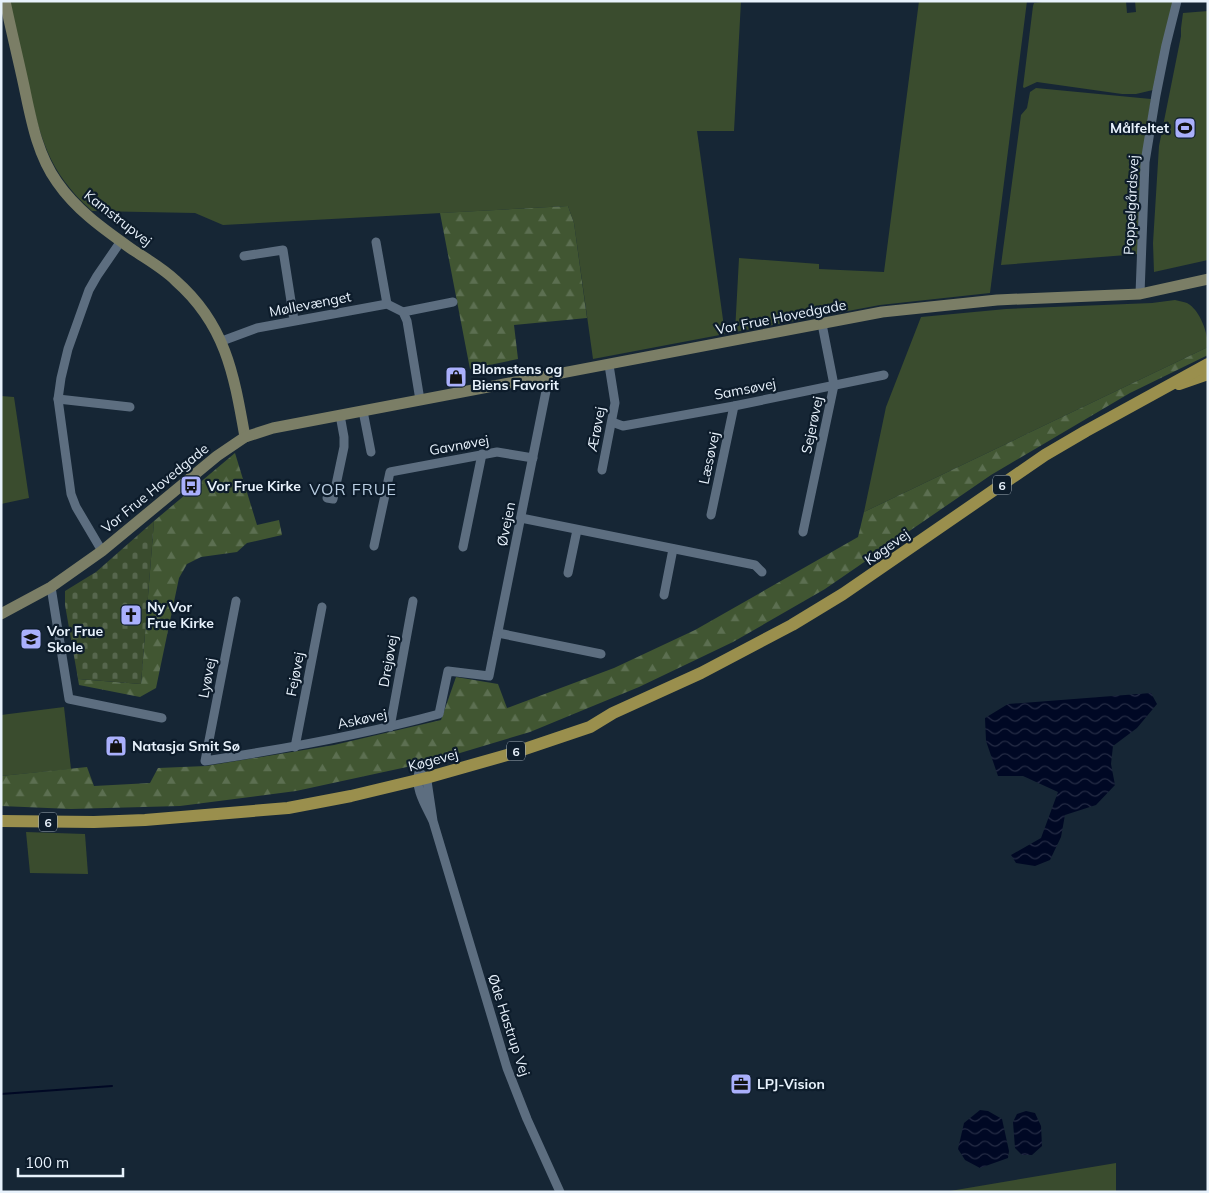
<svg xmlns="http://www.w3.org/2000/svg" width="1209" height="1193" viewBox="0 0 1209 1193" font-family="Mulish,sans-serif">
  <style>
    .grass { fill: #3a4c2e }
    .forest { fill: url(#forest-firs) }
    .cemetery { fill: url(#cemetery-stones) }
    .water { fill: url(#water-waves) }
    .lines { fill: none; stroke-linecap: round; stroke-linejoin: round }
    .stream { stroke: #000824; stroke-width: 2 }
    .street { stroke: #5d6e80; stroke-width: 9 }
    .secondary { stroke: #7b7e66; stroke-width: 11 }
    .primary { stroke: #9a8f4d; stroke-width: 12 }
    .labels { text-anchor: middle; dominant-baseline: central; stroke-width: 4.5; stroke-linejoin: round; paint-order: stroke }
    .shield { fill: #0d1c2b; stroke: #a6b2bd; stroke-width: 1 }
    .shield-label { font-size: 12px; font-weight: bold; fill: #e8f2fc }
    .poi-label { font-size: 14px; font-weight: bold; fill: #e8f2fc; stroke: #0d1c2b; text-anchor: start }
    .street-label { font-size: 14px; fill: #e8f2fc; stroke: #0d1c2b }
    .quarter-label { font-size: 16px; letter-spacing: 1px; fill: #b8cce0; stroke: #0d1c2b }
  </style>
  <defs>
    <pattern id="forest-firs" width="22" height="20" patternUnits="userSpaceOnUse" patternTransform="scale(1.25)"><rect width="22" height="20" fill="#415632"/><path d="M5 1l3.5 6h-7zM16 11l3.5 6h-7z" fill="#5c6f51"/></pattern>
    <pattern id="cemetery-stones" width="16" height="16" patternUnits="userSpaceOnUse" patternTransform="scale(1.25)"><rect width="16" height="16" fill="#3a4c2e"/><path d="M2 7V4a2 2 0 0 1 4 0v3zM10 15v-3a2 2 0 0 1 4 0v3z" fill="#56664d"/></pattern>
    <pattern id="water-waves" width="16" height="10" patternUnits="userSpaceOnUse" patternTransform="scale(1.25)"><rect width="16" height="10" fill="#000824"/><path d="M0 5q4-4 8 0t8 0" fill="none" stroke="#252c45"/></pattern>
  </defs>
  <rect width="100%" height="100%" fill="#162635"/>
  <g class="grass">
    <path d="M9,1H741L734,131H697L725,334L593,359L574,223L568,206L223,225L195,213L92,211C47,171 40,136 27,80C21,54 15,27 9,1Z"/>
    <polygon points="919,1 1027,1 990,293 880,305 735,332 739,258 819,264 819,269 884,272"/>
    <polygon points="1050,1 1126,1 1127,13 1136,12 1135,1 1175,1 1153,90 1136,94 1122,94 1037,82 1024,88 1023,87 1033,6 1034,3"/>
    <polygon points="1208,11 1208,260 1154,272 1153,243 1159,146 1181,36 1181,28 1183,13"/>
    <polygon points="1036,88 1151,99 1142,161 1139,254 1001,265 1021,115 1027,108 1030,92"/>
    <path d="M1175,300C1179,301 1184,302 1187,303C1200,310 1208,333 1208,347L864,512L886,407L921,317L1006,309L1152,303Z"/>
    <polygon points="1,396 14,397 29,498 1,504"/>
    <polygon points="64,707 71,769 1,776 1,715"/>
    <polygon points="26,832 85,834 88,874 30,873"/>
    <polygon points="1116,1163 1116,1192 939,1192 950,1191"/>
  </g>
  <g class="forest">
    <polygon points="568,206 574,223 587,318 514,325 518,359 470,369 440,213"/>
    <polygon points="1208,347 1208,355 1130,393 991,475 825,589 733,642 639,687 530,732 430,762 296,791 180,806 71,809 1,806 1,776 87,767 94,786 150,783 158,768 206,766 334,745 441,720 456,677 498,684 507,708 614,668 695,630 858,537 864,512"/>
    <polygon points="235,453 257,525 279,520 282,535 247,543 237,552 201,557 187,564 179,578 156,688 140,697 79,685 78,679 141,684 154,521"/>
  </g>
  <polygon class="cemetery" points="154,521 141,684 78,679 65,605 65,591 96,572"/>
  <g class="water">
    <polygon points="1151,693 1157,704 1137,728 1113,746 1111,764 1115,785 1096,805 1065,815 1061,837 1050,860 1035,866 1016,863 1011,855 1041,838 1058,792 1023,776 998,776 986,741 985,718 1008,704"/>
    <polygon points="980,1110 988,1111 1002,1119 1009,1151 1008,1158 980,1168 965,1160 958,1149 964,1123"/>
    <polygon points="1026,1111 1035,1113 1041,1126 1042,1146 1032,1155 1022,1155 1015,1148 1013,1122 1017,1114"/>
  </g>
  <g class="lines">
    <polyline class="stream" points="1,1094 112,1086"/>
    <g class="street">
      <polyline points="376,242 387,304"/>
      <polyline points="244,256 283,250 294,320"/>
      <polyline points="1140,294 1145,162 1156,95 1166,45 1177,1"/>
      <polyline points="403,312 453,302"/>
      <polyline points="222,341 257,328 387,304 403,312 407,321 420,400"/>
      <polyline points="58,399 130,407"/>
      <polyline points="363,411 371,452"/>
      <polyline points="612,422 623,426 734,406 884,375"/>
      <polyline points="602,470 615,403 609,365"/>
      <polyline points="327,498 333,499 344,447 344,437 340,415"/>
      <polyline points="711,515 734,406"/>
      <polyline points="521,518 755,565 762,572"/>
      <polyline points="803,532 834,385 822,324"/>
      <polyline points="374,546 390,472 497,452 533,458"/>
      <polyline points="463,547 482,454"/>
      <polyline points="102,551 76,507 71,494 58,399 61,378 68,349 89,290 97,276 121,241"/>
      <polyline points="568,573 577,530"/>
      <polyline points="51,587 69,699 162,718"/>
      <polyline points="664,595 673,549"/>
      <path d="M236,601L205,761C284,749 362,735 439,714L448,671L489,676L549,376"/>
      <polyline points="498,633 601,654"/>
      <polyline points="390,727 413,601"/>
      <polyline points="295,747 322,607"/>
      <path d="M433,821C426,806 414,788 419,772L426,778L427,781L433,821L507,1068L527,1119L560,1192"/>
    </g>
    <g class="secondary">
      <path d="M5,1C11,30 18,58 24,86C31,119 37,154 57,182C77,211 105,230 133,250C148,260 164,269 176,281C226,325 234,375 245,437"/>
      <polyline points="1,614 51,587 102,551 217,456 245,437 273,428 882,312 997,300 1140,294 1208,279"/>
    </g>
    <g class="primary">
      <polyline points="1179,384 1208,374"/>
      <polyline points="1,821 94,822 145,820 288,808 351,796 426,778 507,755 590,727 613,713 701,673 792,625 843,594 1045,455 1086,431 1208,364"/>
    </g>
  </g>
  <defs>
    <g id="stadium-square" transform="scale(1.125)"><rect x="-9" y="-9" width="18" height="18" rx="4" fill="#aab0fc" stroke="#0d1c2b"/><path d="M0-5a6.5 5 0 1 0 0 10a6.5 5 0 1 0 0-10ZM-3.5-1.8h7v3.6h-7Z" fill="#111"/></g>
    <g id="shop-square" transform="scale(1.125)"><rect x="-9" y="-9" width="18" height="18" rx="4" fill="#aab0fc" stroke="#0d1c2b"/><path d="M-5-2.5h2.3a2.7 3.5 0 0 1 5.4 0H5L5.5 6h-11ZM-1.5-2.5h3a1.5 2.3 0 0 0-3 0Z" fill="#111"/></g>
    <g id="bus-square" transform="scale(1.125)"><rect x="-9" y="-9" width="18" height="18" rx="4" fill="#aab0fc" stroke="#0d1c2b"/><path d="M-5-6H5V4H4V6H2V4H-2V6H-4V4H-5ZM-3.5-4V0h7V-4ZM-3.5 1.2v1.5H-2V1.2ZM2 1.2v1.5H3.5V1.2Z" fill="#111"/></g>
    <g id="church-square" transform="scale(1.125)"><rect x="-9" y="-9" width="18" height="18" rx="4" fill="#aab0fc" stroke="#0d1c2b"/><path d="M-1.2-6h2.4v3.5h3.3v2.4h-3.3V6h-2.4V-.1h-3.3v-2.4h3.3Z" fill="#111"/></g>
    <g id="school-square" transform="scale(1.125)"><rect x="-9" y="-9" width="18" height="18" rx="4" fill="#aab0fc" stroke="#0d1c2b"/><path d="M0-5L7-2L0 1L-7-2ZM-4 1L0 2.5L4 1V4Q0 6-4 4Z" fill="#111"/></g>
    <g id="office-square" transform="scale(1.125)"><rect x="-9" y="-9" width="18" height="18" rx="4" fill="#aab0fc" stroke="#0d1c2b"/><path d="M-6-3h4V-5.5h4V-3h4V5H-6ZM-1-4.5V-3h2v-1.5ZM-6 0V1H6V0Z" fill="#111"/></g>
  </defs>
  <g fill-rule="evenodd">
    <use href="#stadium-square" x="1185" y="128"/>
    <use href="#shop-square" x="456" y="377"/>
    <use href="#bus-square" x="191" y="486"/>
    <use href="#church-square" x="131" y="615"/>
    <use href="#school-square" x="31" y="639"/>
    <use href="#shop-square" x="116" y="746"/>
    <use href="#office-square" x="741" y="1084"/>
  </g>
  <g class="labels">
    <g class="shield">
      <rect x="993" y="475.5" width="18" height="19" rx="4"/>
      <rect x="507" y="741.5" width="18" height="19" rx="4"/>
      <rect x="39" y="812.5" width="18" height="19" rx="4"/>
    </g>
    <g class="shield-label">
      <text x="1002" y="485">6</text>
      <text x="516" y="751">6</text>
      <text x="48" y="822">6</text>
    </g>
    <g class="poi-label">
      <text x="1169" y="128" text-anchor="end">Målfeltet</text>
      <text x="472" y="369">Blomstens og<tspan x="472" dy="16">Biens Favorit</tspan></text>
      <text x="207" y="486">Vor Frue Kirke</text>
      <text x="147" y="607">Ny Vor<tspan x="147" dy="16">Frue Kirke</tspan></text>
      <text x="47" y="631">Vor Frue<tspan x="47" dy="16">Skole</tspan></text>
      <text x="132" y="746">Natasja Smit Sø</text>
      <text x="757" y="1084">LPJ-Vision</text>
    </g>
    <g class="street-label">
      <text transform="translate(1131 205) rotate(-87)">Poppelgårdsvej</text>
      <text transform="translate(118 218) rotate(38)">Kamstrupvej</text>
      <text transform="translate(310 304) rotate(-11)">Møllevænget</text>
      <text transform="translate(781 317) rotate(-11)">Vor Frue Hovedgade</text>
      <text transform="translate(745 389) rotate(-11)">Samsøvej</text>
      <text transform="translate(812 425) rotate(-78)">Sejerøvej</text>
      <text transform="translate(596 429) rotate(-79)">Ærøvej</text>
      <text transform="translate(459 445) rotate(-10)">Gavnøvej</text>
      <text transform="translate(709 458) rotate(-78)">Læsøvej</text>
      <text transform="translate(155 488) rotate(-39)">Vor Frue Hovedgade</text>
      <text transform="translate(506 524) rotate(-79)">Øvejen</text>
      <text transform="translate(887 547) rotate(-35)">Køgevej</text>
      <text transform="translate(388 661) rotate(-80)">Drejøvej</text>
      <text transform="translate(295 674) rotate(-79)">Fejøvej</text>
      <text transform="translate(207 678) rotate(-79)">Lyøvej</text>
      <text transform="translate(362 719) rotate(-12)">Askøvej</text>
      <text transform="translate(433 760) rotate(-15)">Køgevej</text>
      <text transform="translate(509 1025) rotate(72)">Øde Hastrup Vej</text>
    </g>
    <g class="quarter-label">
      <text x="353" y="489">VOR FRUE</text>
    </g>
  </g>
  <rect width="1209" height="1193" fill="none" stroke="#e8f2fc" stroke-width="5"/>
  <path d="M18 1168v8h105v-8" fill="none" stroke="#e8f2fc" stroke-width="2.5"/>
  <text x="25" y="1168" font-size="15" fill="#e8f2fc" stroke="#0d1c2b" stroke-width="4" paint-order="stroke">100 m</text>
</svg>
